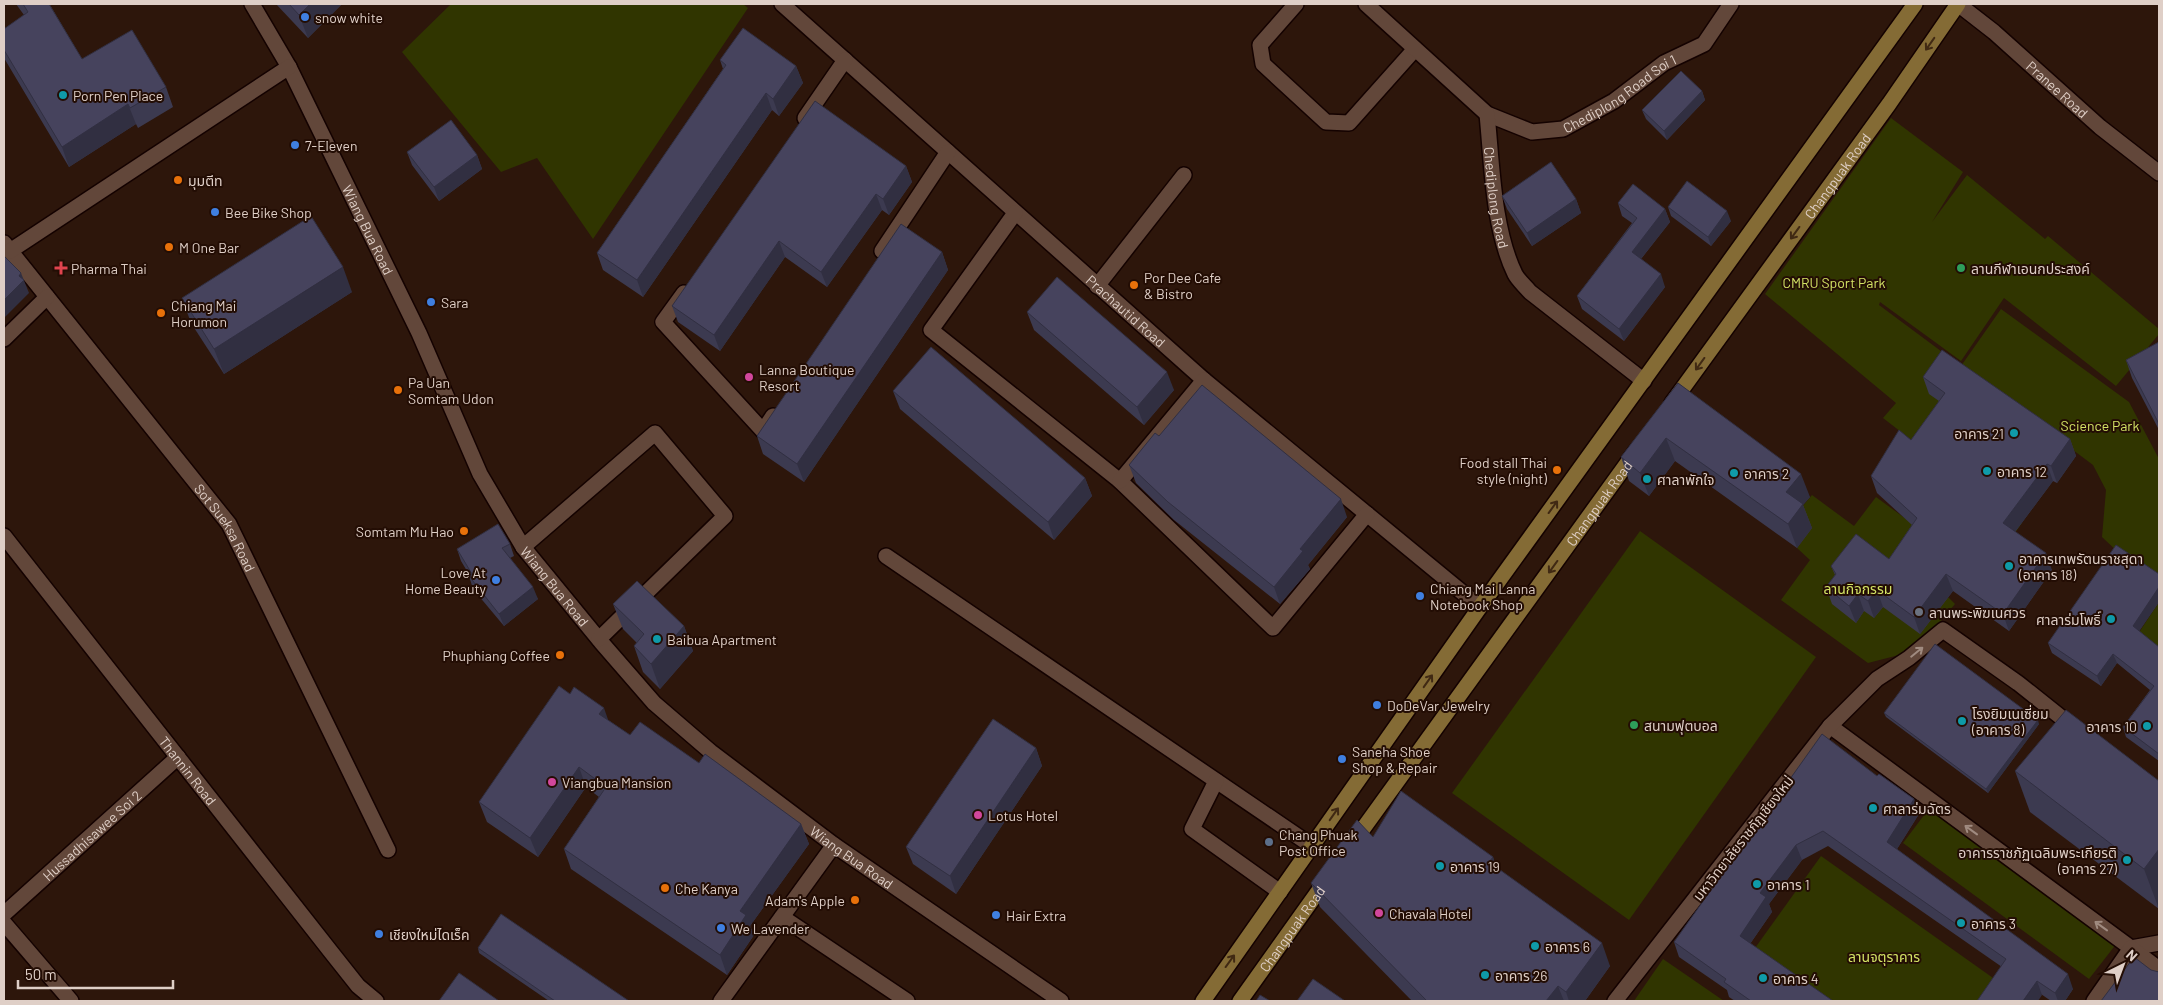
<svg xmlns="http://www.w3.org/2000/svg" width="2163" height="1005" viewBox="0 0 2163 1005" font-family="Barlow,'Noto Sans Thai',sans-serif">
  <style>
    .green { fill: #303500 }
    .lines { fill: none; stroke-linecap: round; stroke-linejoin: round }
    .street-casing { stroke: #140200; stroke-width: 18 }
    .primary-casing { stroke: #140200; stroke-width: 18 }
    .street { stroke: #62473a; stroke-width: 15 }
    .primary { stroke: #846b35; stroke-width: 15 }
    .wall { fill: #3c3a50 }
    .shaded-wall { fill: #312f41 }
    .building { fill: #46435d; stroke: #312f41 }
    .oneway { stroke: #402913 }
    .oneway2 { stroke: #a08b80 }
    .shop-dot { fill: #3f7fe0; stroke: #230d04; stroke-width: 2 }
    .culture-dot { fill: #0f9aa8; stroke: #230d04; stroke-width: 2 }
    .food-dot { fill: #e8710a; stroke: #230d04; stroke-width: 2 }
    .health-dot { fill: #e0444e; stroke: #230d04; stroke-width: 2 }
    .leisure-dot { fill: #2e9e5b; stroke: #230d04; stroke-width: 2 }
    .hotel-dot { fill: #d1479c; stroke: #230d04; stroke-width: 2 }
    .worship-dot { fill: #6b7280; stroke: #230d04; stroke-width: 2 }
    .service-dot { fill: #5c6f8a; stroke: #230d04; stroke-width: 2 }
    .labels { text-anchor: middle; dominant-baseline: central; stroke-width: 4; stroke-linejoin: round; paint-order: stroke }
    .poi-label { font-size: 14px; fill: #dfcfc7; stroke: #230d04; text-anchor: start }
    .street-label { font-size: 14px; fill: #dfcfc7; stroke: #230d04 }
    .park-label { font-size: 14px; fill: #d3e365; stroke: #230d04 }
  </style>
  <rect width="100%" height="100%" fill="#2d160b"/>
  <g class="green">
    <polygon points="451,4 743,4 748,8 593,239 537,158 501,172 402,52"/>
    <polygon points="1891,118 1963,172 1932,222 1967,175 2045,239 2048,236 2159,329 2159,334 2116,386 2004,298 1961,361 1880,302 1879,305 1953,360 1952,410 1923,449 1883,418 1896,403 1765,294"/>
    <polygon points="2001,309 2129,402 2159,459 2159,581 2120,554 2102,537 2106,490 2093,465 1961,366"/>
    <polygon points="1942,463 2022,523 2010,540 1924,573 1955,604 1939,623 1899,655 1868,663 1781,600 1810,560 1797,548 1811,528 1795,515 1812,495 1854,526 1876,497 1906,519"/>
    <polygon points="1640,531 1816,657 1629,920 1452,793"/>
    <polygon points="2159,602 2159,655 2136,637"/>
    <polygon points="1931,806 2117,943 2089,979 1903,843"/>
    <polygon points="1821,856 2003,985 1992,1001 1833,1001 1755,948"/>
    <polygon points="1663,959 1724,1001 1634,1001"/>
  </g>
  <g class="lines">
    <g class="street-casing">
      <g id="street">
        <path id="s1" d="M252,4L289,67L419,333L480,474L523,547L601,642L654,703L711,752L834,845L1061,1001"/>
        <path id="s2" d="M782,4L1204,380L1480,607"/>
        <polyline points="1296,4 1260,45 1263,64 1326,122 1349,123 1415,49"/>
        <path id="s3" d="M1366,4L1487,114L1532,132L1563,129L1614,101L1664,63L1704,44L1731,4"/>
        <path id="s4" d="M1958,4L1994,32L2100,127L2159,173"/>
        <path id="s5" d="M1487,114C1492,164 1493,229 1515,274C1518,280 1525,286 1530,292L1644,381"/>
        <polyline points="805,118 845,60"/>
        <polyline points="1015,213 931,330 1120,481 1273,628 1367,514"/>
        <path id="s6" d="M4,243L229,524L388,850"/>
        <polyline points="10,251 289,67"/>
        <polyline points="882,251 948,152"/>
        <polyline points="1097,286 1184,175"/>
        <polyline points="684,293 663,322 763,431 773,416"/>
        <polyline points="4,339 47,297"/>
        <polyline points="1120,481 1204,380"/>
        <path id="s7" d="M4,536L331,952L358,986L376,1001"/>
        <polyline points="523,547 655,433 725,516 599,639"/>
        <polyline points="886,556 1312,846"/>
        <polyline points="1830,726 2131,948 2159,943"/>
        <polyline points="1216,781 1192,829 1280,892"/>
        <path id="s8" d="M4,914L178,757"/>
        <polyline points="782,917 907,1001"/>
        <polyline points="4,923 71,1001"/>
        <polyline points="721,1001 834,845"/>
        <polyline points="1615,1001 1830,726 1877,679 1909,658 1943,630 2018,683 2077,730"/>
        <polyline points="2094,1001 2131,948 2159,969"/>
      </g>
    </g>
    <g class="primary-casing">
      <g id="primary">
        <path id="s9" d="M1672,403L1889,104L1958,4"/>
        <path id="s10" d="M1352,844L1636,451"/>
        <polyline points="1203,1001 1480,607 1915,4"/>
        <path id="s11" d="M1240,1001L1327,879"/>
      </g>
    </g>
    <use href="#street" class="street"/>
    <use href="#primary" class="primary"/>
  </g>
  <g class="wall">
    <polygon points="16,4 51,4 50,5 82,59 166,87 173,107 138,128 136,124 69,167 4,58 4,29 24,15"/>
    <polygon points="276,4 342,4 308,38"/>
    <polygon points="720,60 796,66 803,83 779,116 772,110 643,297 603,270 597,253 723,69"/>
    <polygon points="1702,91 1705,100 1667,140 1646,119 1642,110"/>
    <polygon points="407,152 477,155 482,169 439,201 412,165"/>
    <polygon points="906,166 912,182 889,215 882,210 827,287 785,257 720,351 678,322 672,306"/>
    <polygon points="1502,196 1576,199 1581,213 1532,246 1507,209"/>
    <polygon points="1618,203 1665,209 1670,222 1641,259 1665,287 1624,341 1582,309 1577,296 1632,223 1622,216"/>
    <polygon points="1668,207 1731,221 1711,246 1671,216"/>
    <polygon points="942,252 948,270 804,482 763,454 757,436"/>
    <polygon points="352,292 224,374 191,323 182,298"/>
    <polygon points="1027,312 1174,390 1144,425 1034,330"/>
    <polygon points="2159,342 2159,430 2132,378 2126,360"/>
    <polygon points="1923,377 2070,439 2076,456 2057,483 2053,481 2015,532 2052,570 2009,631 1953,591 1920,634 1883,607 1874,618 1864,611 1856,623 1832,604 1826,587 1835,575 1831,566 1889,559 1912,525 1877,493 1871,476 1911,440 1939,401 1929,394"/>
    <polygon points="1678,383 1810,497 1803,505 1812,528 1797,548 1675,461 1649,496 1629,481 1621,457"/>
    <polygon points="893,391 1085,478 1092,496 1054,540 900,409"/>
    <polygon points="1159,436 1347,517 1308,565 1310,569 1280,604 1174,520 1136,483 1129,465"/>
    <polygon points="510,544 514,556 510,558 538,599 504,626 473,589 469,576 470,576 461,561 457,549"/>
    <polygon points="2159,574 2159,602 2139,631 2159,647 2159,761 2126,737 2123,727 2150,690 2117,663 2101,686 2052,653 2048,643"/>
    <polygon points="613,604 684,626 693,651 660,689 643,672 634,646 637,643 623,629"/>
    <polygon points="1884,713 2039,724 1988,793 1886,717"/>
    <polygon points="608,720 630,735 699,763 801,824 809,844 750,926 754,935 727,975 571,869 564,849 599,797 586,787 538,857 487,822 479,802"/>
    <polygon points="1036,748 1042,766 956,894 913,864 906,847"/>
    <polygon points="2015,771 2159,781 2159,909 2030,812"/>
    <polygon points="1877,776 1914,799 1919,814 1897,849 2073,989 2065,1001 2051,1001 1828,846 1802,860 1769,904 1772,912 1750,944 1833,1001 1735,1001 1729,997 1727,990 1679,957 1674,942"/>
    <polygon points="1373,837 1493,857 1496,867 1610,966 1585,1001 1412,1001 1320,907 1311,883"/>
    <polygon points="478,948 629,1001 549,1001 479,953"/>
  </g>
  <g class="shaded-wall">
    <polygon points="310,4 342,4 308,38 299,15"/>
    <polygon points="796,66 803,83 779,116 773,99"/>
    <polygon points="1702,91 1705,100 1667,140 1664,131"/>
    <polygon points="766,93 772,110 643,297 637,280"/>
    <polygon points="128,104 136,124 69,167 62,147"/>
    <polygon points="477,155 482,169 439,201 434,187"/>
    <polygon points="906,166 912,182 889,215 883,199"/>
    <polygon points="876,194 882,210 827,287 821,272"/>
    <polygon points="1576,199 1581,213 1532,246 1527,233"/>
    <polygon points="1665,209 1670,222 1636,265 1632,252"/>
    <polygon points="1727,211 1731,221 1711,246 1708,237"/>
    <polygon points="779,241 785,257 720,351 714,335"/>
    <polygon points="942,252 948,270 804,482 797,464"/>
    <polygon points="343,267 352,292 224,374 214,349"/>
    <polygon points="21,273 29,293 4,318 4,300"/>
    <polygon points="1661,274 1665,287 1624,341 1619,329"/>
    <polygon points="1167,372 1174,390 1144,425 1137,407"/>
    <polygon points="1666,438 1675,461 1649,496 1640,473"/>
    <polygon points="2070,439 2076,456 2057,483 2051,466"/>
    <polygon points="2047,464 2053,481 2009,540 2003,523"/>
    <polygon points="1801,474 1810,497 1803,505 1812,528 1797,548 1788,524 1786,492"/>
    <polygon points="1085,478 1092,496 1054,540 1048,522"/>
    <polygon points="1341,499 1347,517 1308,565 1310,569 1280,604 1274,587 1300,549"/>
    <polygon points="2046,553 2052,570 2009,631 2003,614"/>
    <polygon points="1946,574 1953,591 1920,634 1914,617"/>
    <polygon points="533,587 538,599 504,626 499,614"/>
    <polygon points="2159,587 2159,602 2136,636 2133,626"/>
    <polygon points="1877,590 1883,607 1874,618 1868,601"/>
    <polygon points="1858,594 1864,611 1856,623 1849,606"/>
    <polygon points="684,626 693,651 660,689 651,664"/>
    <polygon points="2113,654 2117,663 2101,686 2097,676"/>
    <polygon points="604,708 611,728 599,714"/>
    <polygon points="2038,720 2039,724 1988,793 1986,789"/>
    <polygon points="1036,748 1042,766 956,894 950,876"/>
    <polygon points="579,767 586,787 538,857 530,838"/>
    <polygon points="1914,799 1919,814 1892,857 1887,842"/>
    <polygon points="801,824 809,844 750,926 754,935 727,975 720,955 740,911"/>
    <polygon points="1796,845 1802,860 1769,904 1772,912 1745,951 1740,936 1760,893"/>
    <polygon points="2159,849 2159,909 2144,869"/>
    <polygon points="1493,857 1501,880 1489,862"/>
    <polygon points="1602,943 1610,966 1585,1001 1569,1001 1566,992"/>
    <polygon points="2068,974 2073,989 2065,1001 2058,1001 2055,993"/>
    <polygon points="2037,981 2042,995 2038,1001 2023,1001"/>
    <polygon points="1558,986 1564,1001 1546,1001"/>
  </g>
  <g class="building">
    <polygon points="23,4 49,4 82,59 132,30 166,87 130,108 128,104 62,147 4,50 4,29 28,12"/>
    <polygon points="289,4 310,4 299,15"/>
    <polygon points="743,28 796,66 773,99 766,93 637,280 597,253 726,65 720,60"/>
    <polygon points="1681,71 1702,91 1664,131 1642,110"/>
    <polygon points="815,101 906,166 883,199 876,194 821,272 779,241 714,335 672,306"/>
    <polygon points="451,120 477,155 434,187 407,152"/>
    <polygon points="1551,162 1576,199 1527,233 1502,196"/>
    <polygon points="1687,181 1727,211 1708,237 1668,207"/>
    <polygon points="1633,184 1665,209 1632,252 1661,274 1619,329 1577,296 1637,218 1618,203"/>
    <polygon points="311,216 343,267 214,349 182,298"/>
    <polygon points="901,224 942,252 797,464 757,436"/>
    <polygon points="4,256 21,273 19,276 24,280 4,300"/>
    <polygon points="1057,277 1167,372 1137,407 1027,312"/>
    <polygon points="2159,342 2159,424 2126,360"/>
    <polygon points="931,347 1085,478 1048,522 893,391"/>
    <polygon points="1942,350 2070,439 2051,466 2047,464 2003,523 2046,553 2003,614 1946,574 1914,617 1877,590 1868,601 1858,594 1849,606 1826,587 1836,574 1831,566 1856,534 1889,559 1917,518 1871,476 1899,430 1911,440 1945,393 1923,377"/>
    <polygon points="1678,383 1801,474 1786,492 1803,504 1788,524 1666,438 1640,473 1621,457"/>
    <polygon points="1202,385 1341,499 1300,549 1303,551 1274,587 1168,502 1129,465 1155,433 1159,436"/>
    <polygon points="498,524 510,544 502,548 533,587 499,614 469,576 472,574 457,549"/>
    <polygon points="2116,545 2159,574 2159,587 2133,626 2159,647 2159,754 2123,727 2154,686 2113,654 2097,676 2048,643"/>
    <polygon points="637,581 684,626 651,664 634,646 644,634 613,604"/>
    <polygon points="1935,644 2038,720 1986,789 1884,713"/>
    <polygon points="559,686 570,694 574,687 604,708 599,714 630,735 640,722 699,763 705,754 801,824 740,911 746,915 720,955 564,849 606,787 579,767 530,838 479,802"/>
    <polygon points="2066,710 2159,781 2159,849 2144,869 2015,771"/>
    <polygon points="993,719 1036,748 950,876 906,847"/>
    <polygon points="1822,734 1877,776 1879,774 1914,799 1887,842 2068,974 2055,993 2037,981 2023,1001 1977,1001 2006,959 1823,831 1796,845 1760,893 1766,897 1740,936 1833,1001 1751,1001 1724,982 1726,979 1674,942"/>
    <polygon points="1401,791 1493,857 1489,862 1602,943 1566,992 1558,986 1546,1001 1427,1001 1311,883 1357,820 1373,837"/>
    <polygon points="501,914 629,1001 555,1001 478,948"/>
    <polygon points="2134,957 2151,970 2159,972 2159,1001 2101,1001"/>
    <polygon points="459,973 499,1001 439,1001"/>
    <polygon points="1313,979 1345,1001 1297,1001"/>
    <polygon points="1260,995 1270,1001 1256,1001"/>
  </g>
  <defs><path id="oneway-shaft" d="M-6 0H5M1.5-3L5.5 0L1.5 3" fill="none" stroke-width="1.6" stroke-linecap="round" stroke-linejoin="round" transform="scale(1.25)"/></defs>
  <g class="oneway">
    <use href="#oneway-shaft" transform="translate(1930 44) rotate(125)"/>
    <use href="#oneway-shaft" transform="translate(1795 233) rotate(126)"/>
    <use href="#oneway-shaft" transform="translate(1700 364) rotate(126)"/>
    <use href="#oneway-shaft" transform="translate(1553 507) rotate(-54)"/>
    <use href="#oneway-shaft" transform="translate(1553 567) rotate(126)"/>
    <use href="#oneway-shaft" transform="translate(1428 681) rotate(-55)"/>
    <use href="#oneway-shaft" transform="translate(1334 814) rotate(-55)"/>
    <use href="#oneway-shaft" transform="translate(1230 961) rotate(-54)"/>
  </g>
  <g class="oneway2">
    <use href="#oneway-shaft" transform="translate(1917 652) rotate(-39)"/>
    <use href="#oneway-shaft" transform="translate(1971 830) rotate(-144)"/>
    <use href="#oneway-shaft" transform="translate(2101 926) rotate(-144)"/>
  </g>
  <g class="shop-dot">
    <circle cx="305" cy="17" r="5"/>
    <circle cx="295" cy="145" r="5"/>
    <circle cx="215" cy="212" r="5"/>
    <circle cx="431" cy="302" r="5"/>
    <circle cx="496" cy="580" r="5"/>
    <circle cx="1420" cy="596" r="5"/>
    <circle cx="1377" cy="705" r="5"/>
    <circle cx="1342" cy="759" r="5"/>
    <circle cx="996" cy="915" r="5"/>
    <circle cx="721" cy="928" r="5"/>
    <circle cx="379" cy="934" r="5"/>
  </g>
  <g class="culture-dot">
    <circle cx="63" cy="95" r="5"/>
    <circle cx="2014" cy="433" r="5"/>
    <circle cx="1987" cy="471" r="5"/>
    <circle cx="1734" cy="473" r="5"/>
    <circle cx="1647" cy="479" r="5"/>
    <circle cx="2009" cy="566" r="5"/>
    <circle cx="2111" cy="619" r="5"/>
    <circle cx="657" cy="639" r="5"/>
    <circle cx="1962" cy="721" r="5"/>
    <circle cx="2147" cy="726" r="5"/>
    <circle cx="1873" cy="808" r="5"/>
    <circle cx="2127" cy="860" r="5"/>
    <circle cx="1440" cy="866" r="5"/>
    <circle cx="1757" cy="884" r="5"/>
    <circle cx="1961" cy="923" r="5"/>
    <circle cx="1535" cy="946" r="5"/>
    <circle cx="1485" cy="975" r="5"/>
    <circle cx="1763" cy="978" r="5"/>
  </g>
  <g class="food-dot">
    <circle cx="178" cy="180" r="5"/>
    <circle cx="169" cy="247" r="5"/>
    <circle cx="1134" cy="285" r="5"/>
    <circle cx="161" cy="313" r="5"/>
    <circle cx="398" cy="390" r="5"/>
    <circle cx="1557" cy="470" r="5"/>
    <circle cx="464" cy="531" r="5"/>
    <circle cx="560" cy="655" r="5"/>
    <circle cx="665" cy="888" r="5"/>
    <circle cx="855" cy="900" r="5"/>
  </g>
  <path class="health-dot" d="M58.5 260.5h5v5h5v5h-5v5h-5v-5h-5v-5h5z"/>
  <g class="leisure-dot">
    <circle cx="1961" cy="268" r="5"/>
    <circle cx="1634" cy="725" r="5"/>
  </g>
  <g class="hotel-dot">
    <circle cx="749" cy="377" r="5"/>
    <circle cx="552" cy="782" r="5"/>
    <circle cx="978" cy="815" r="5"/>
    <circle cx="1379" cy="913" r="5"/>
  </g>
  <circle class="worship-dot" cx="1919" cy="612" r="5"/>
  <circle class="service-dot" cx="1269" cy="842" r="5"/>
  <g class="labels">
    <g class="poi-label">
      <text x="315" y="17">snow white</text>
      <text x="73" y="95">Porn Pen Place</text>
      <text x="305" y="145">7-Eleven</text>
      <text x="188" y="180">มุมตีท</text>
      <text x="225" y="212">Bee Bike Shop</text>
      <text x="179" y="247">M One Bar</text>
      <text x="71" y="268">Pharma Thai</text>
      <text x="1971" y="268">ลานกีฬาเอนกประสงค์</text>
      <text x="1144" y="277">Por Dee Cafe<tspan x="1144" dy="16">&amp; Bistro</tspan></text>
      <text x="441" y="302">Sara</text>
      <text x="171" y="305">Chiang Mai<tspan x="171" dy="16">Horumon</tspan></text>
      <text x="759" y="369">Lanna Boutique<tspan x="759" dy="16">Resort</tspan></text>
      <text x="408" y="382">Pa Uan<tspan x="408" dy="16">Somtam Udon</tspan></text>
      <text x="2004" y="433" text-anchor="end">อาคาร 21</text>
      <text x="1547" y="462" text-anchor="end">Food stall Thai<tspan x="1547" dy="16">style (night)</tspan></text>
      <text x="1997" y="471">อาคาร 12</text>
      <text x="1744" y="473">อาคาร 2</text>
      <text x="1657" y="479">ศาลาพักใจ</text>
      <text x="454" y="531" text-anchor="end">Somtam Mu Hao</text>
      <text x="2019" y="558">อาคารเทพรัตนราชสุดา<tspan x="2019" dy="16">(อาคาร 18)</tspan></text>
      <text x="486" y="572" text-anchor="end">Love At<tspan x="486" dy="16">Home Beauty</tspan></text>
      <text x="1430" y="588">Chiang Mai Lanna<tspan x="1430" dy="16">Notebook Shop</tspan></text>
      <text x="1929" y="612">ลานพระพิฆเนศวร</text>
      <text x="2101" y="619" text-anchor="end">ศาลาร่มโพธิ์</text>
      <text x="667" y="639">Baibua Apartment</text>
      <text x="550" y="655" text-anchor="end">Phuphiang Coffee</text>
      <text x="1387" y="705">DoDeVar Jewelry</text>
      <text x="1972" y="713">โรงยิมเนเซี่ยม<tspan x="1972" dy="16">(อาคาร 8)</tspan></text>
      <text x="1644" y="725">สนามฟุตบอล</text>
      <text x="2137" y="726" text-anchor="end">อาคาร 10</text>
      <text x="1352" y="751">Saneha Shoe<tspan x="1352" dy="16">Shop &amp; Repair</tspan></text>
      <text x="562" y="782">Viangbua Mansion</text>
      <text x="1883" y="808">ศาลาร่มฉัตร</text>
      <text x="988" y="815">Lotus Hotel</text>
      <text x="1279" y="834">Chang Phuak<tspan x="1279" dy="16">Post Office</tspan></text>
      <text x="2117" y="852" text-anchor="end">อาคารราชภัฏเฉลิมพระเกียรติ<tspan x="2117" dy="16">(อาคาร 27)</tspan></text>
      <text x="1450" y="866">อาคาร 19</text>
      <text x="1767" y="884">อาคาร 1</text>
      <text x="675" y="888">Che Kanya</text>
      <text x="845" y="900" text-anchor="end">Adam's Apple</text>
      <text x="1389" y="913">Chavala Hotel</text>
      <text x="1006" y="915">Hair Extra</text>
      <text x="1971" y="923">อาคาร 3</text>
      <text x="731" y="928">We Lavender</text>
      <text x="389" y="934">เชียงใหม่ไดเร็ค</text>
      <text x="1545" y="946">อาคาร 6</text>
      <text x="1495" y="975">อาคาร 26</text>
      <text x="1773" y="978">อาคาร 4</text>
    </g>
    <g class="street-label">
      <text stroke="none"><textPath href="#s4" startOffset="131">Pranee Road</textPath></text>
      <text stroke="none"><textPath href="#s3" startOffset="310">Chediplong Road Soi 1</textPath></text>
      <text stroke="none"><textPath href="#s9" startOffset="281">Changpuak Road</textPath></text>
      <text stroke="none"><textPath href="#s5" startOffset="84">Chediplong Road</textPath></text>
      <text stroke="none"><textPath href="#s1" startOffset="254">Wiang Bua Road</textPath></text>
      <text stroke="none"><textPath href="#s2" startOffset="461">Prachautid Road</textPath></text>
      <text stroke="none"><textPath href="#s10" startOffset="421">Changpuak Road</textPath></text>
      <text stroke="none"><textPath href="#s6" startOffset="361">Sot Sueksa Road</textPath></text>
      <text stroke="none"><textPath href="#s1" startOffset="658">Wiang Bua Road</textPath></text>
      <text stroke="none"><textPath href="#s7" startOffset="298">Thannin Road</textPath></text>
      <text stroke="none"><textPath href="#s8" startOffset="118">Hussadhisawee Soi 2</textPath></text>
      <text transform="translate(1743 838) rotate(-52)">มหาวิทยาลัยราชภัฏเชียงใหม่</text>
      <text stroke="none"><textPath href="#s1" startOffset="1062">Wiang Bua Road</textPath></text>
      <text stroke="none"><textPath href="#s11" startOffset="89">Changpuak Road</textPath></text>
    </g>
    <g class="park-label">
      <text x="1834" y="282">CMRU Sport Park</text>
      <text x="2100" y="425">Science Park</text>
      <text x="1858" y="588">ลานกิจกรรม</text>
      <text x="1884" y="956">ลานจตุราคาร</text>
    </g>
  </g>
  <rect width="2163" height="1005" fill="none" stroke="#dfcfc7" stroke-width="10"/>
  <g transform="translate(2123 965) rotate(42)" stroke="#230d04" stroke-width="4" paint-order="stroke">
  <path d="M0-4L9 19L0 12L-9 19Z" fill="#dfcfc7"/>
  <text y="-8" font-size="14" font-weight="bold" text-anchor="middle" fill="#dfcfc7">N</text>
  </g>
  <path d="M18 980v8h155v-8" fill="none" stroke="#dfcfc7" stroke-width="2.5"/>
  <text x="25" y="980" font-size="15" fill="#dfcfc7" stroke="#230d04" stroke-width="4" paint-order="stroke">50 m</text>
</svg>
